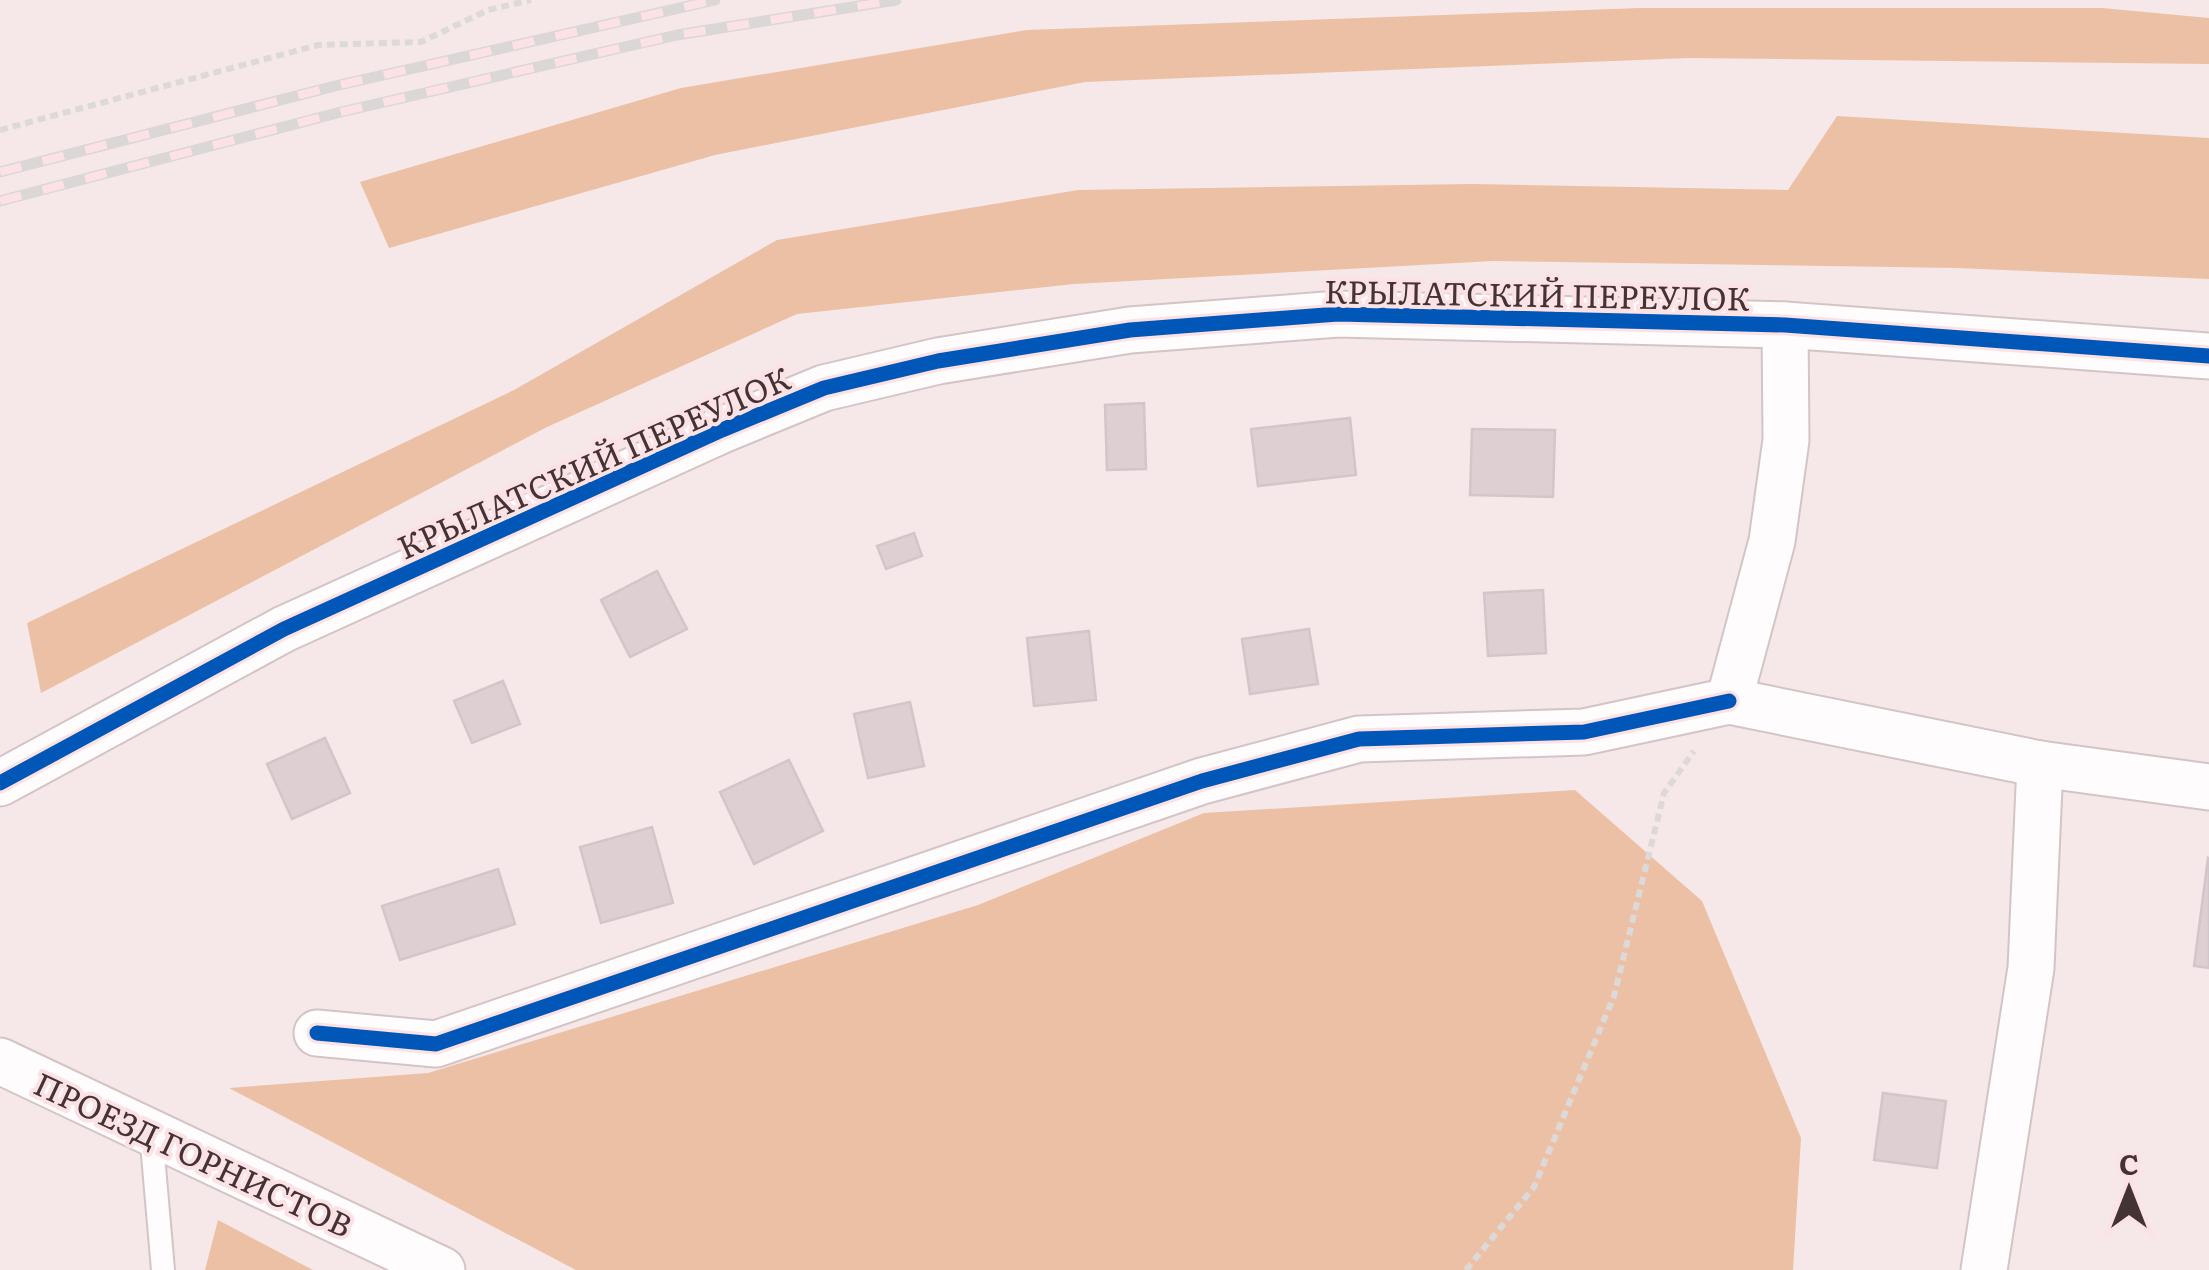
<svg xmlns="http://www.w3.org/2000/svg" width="2209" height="1270" viewBox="0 0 2209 1270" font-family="Literata,serif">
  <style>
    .forest { fill: #ecc0a4 }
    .building { fill: #ddcfd2; stroke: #d3c6ca; stroke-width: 2.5 }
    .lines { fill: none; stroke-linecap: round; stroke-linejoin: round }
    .service-casing { stroke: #d3c4c5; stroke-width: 26 }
    .minor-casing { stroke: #d3c4c5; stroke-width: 49 }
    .path { stroke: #ddd9d9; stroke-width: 6; stroke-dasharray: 8 5; stroke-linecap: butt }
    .service { stroke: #fefcfc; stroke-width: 22 }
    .minor { stroke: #fefcfc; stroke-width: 45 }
    .rail-casing { stroke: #dbd7d7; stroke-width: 11 }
    .rail { stroke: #fce2e4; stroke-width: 8; stroke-dasharray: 22; stroke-linecap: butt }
    .cycleway-casing { stroke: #fce2e4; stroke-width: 21 }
    .cycleway { stroke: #0057b8; stroke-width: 15 }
    .labels { text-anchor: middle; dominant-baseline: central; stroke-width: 8; stroke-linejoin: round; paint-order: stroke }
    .street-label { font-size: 32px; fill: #433334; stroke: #fce2e4 }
  </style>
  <rect width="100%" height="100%" fill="#f6e8e9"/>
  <g class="forest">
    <polygon points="1639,8 2102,8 2209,18 2209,64 1689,58 1085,82 715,155 389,248 360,182 681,88 1027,30"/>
    <polygon points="1837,116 2209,138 2209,279 1957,268 1493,261 1074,284 797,314 547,427 41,693 27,623 514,390 777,240 1078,190 1472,184 1788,190"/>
    <polygon points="1575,790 1702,901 1801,1138 1793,1270 576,1270 229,1088 428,1073 978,905 1204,813"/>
    <polygon points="218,1220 313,1270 205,1270"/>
  </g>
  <g class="building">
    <polygon points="1144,403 1146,469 1107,470 1105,405"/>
    <polygon points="1350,418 1356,475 1258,486 1251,429"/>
    <polygon points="1472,429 1555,430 1553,497 1470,495"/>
    <polygon points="914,533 922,556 886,569 877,546"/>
    <polygon points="657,571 687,629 630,657 601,600"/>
    <polygon points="1543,590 1546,653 1488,656 1484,593"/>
    <polygon points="1309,629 1318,684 1250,694 1242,639"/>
    <polygon points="1089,631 1096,700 1034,706 1027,638"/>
    <polygon points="503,681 520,724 472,743 454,701"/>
    <polygon points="910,702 924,766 868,778 854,714"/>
    <polygon points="325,738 350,793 292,819 267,764"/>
    <polygon points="789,760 823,831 754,864 720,792"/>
    <polygon points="652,827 673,903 601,923 580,847"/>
    <polygon points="2208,858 2209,859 2209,968 2194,966"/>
    <polygon points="498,869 515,924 400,960 382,906"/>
    <polygon points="1883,1093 1946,1101 1937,1168 1874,1160"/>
  </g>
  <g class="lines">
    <g class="service-casing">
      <polyline id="service" points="151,1132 163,1270"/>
    </g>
    <g class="minor-casing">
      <g id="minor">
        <polyline points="1785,325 1786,440 1772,541 1729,701 2040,764 2209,787"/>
        <polyline points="0,783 284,629 722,430 824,388 938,361 1130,330 1338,314 1785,325 2209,356"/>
        <polyline points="317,1033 436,1044 1202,781 1359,739 1584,732 1729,701"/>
        <polyline points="0,1061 442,1270"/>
        <polyline points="1984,1270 2031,968 2040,764"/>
      </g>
    </g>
    <g class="path">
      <polyline points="0,130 318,45 421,42 488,10 531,0"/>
      <polyline points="1466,1270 1534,1187 1614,996 1664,793 1694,751"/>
    </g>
    <use href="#service" class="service"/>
    <use href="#minor" class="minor"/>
    <g class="rail-casing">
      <g id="rail">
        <polyline points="0,172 335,86 715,0"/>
        <polyline points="0,201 341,112 677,35 896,0"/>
      </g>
    </g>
    <use href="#rail" class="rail"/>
    <g class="cycleway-casing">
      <g id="cycleway">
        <polyline points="0,783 284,629 722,430 824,388 938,361 1130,330 1338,314 1785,325 2209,356"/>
        <polyline points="317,1033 436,1044 1202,781 1359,739 1584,732 1729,701"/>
      </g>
    </g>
    <use href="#cycleway" class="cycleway"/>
  </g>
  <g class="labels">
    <g class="street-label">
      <text transform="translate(1537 293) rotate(1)">КРЫЛАТСКИЙ ПЕРЕУЛОК</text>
      <text transform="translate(593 461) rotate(-24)">КРЫЛАТСКИЙ ПЕРЕУЛОК</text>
      <text transform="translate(194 1153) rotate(25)">ПРОЕЗД ГОРНИСТОВ</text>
    </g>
  </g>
  <g transform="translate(2129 1190)" stroke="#fce2e4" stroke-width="8" paint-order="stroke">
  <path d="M0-8L18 38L0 25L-18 38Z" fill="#433334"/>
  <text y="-15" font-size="28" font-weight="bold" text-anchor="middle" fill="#433334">С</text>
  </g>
</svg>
